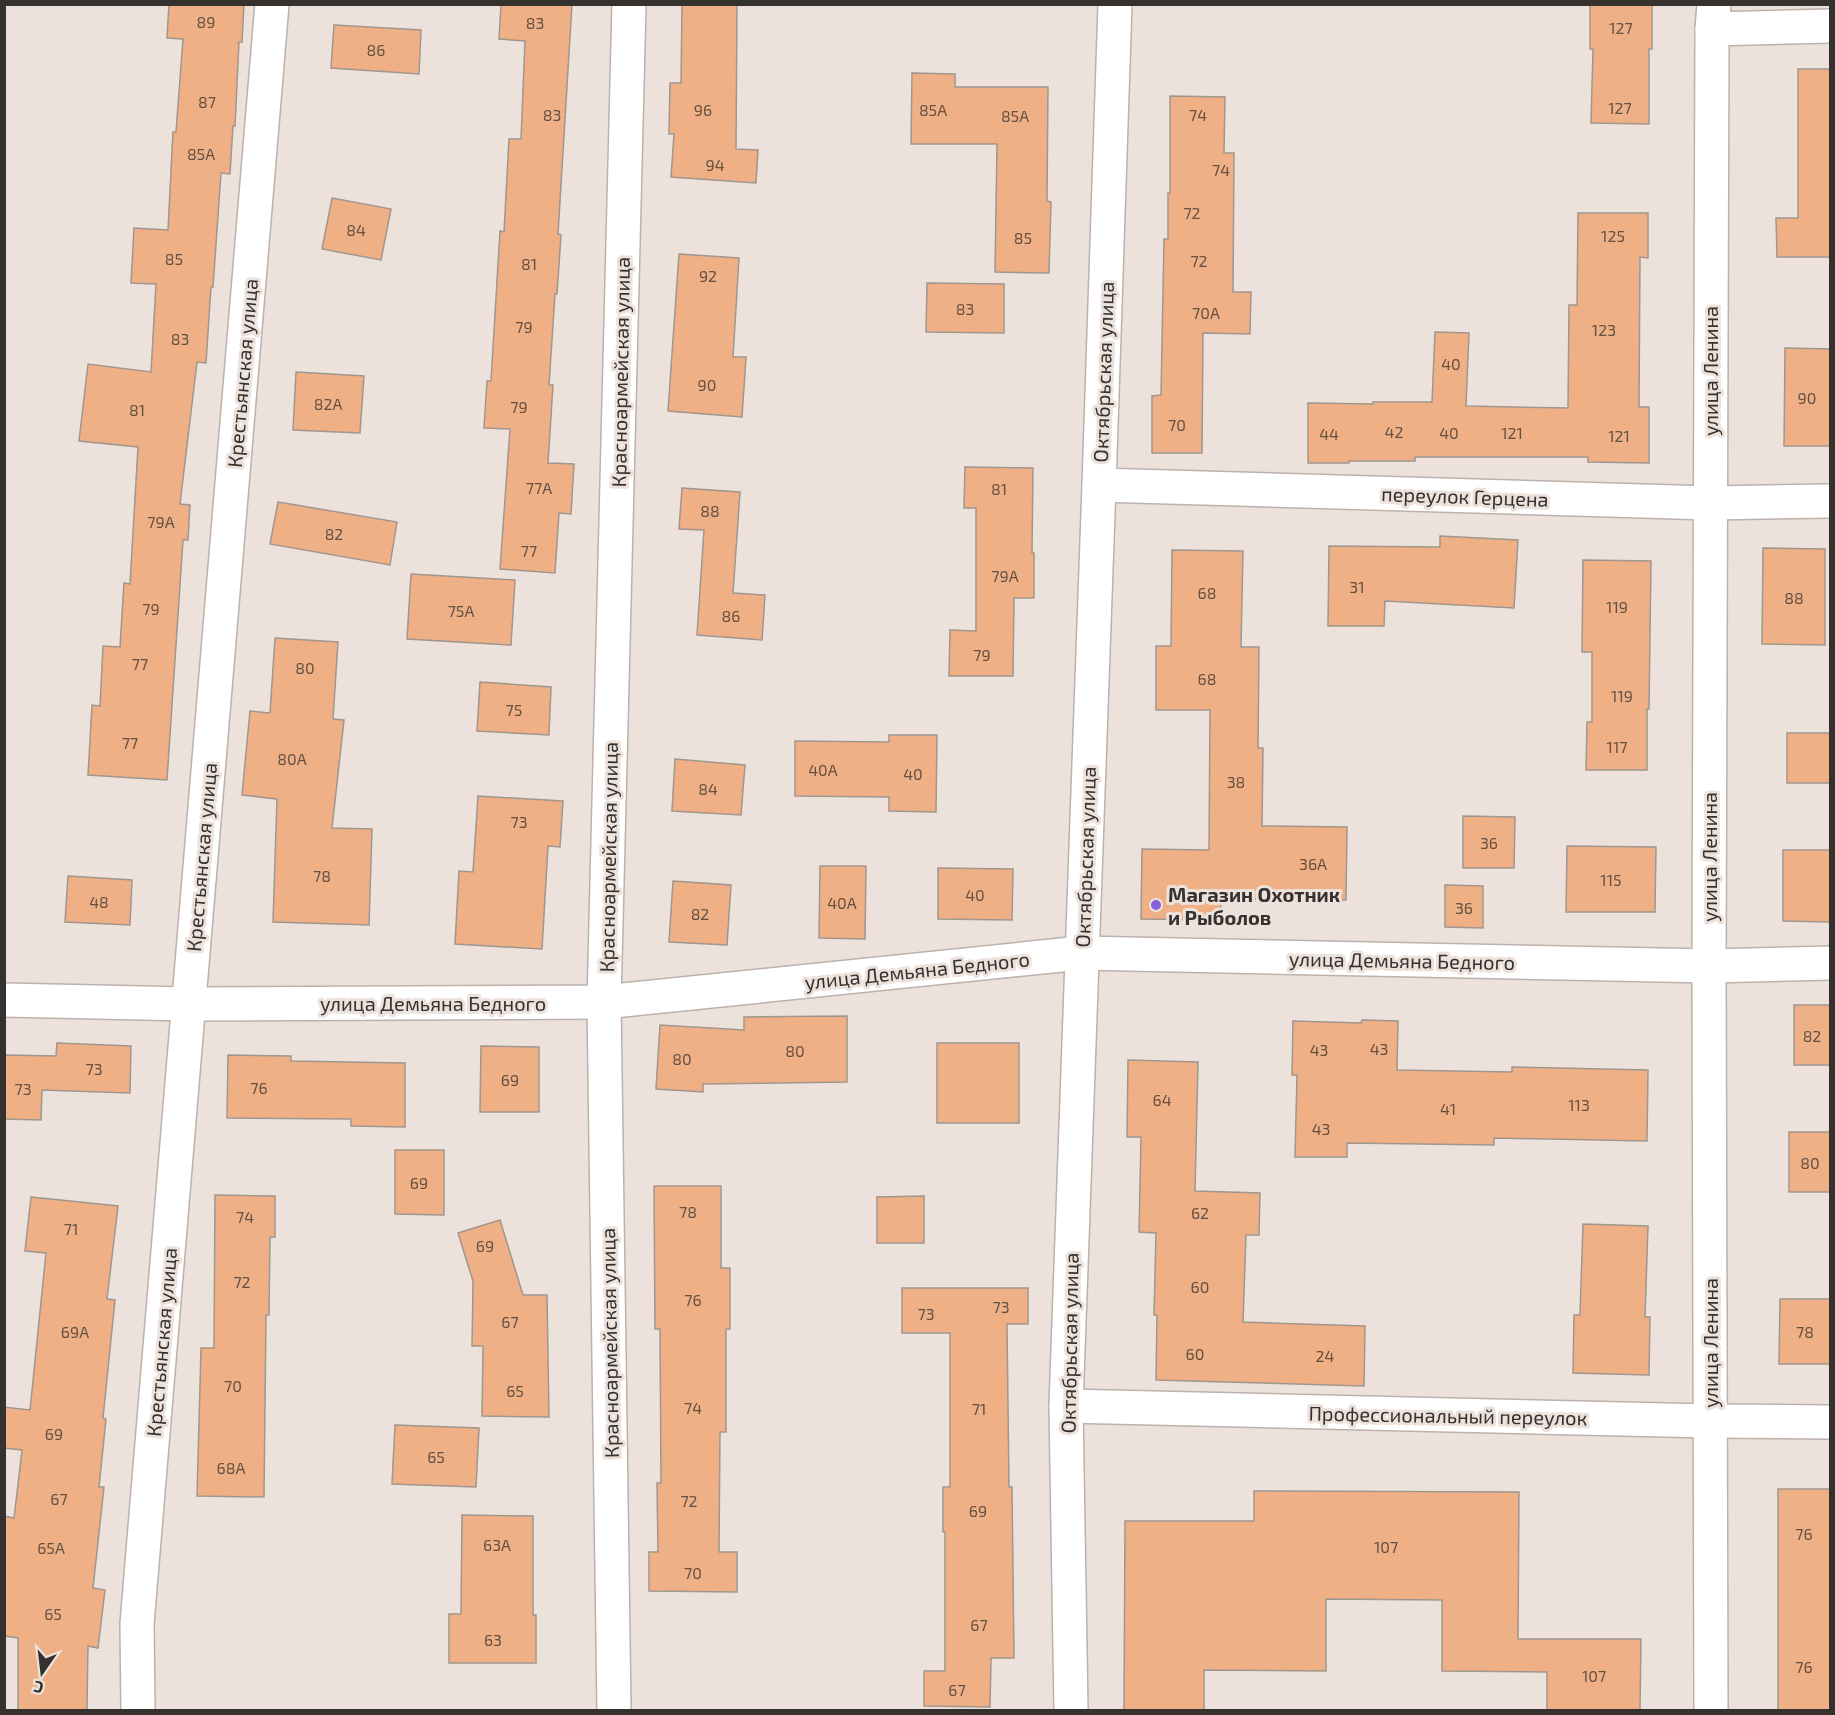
<svg xmlns="http://www.w3.org/2000/svg" width="1835" height="1715" viewBox="0 0 1835 1715" font-family="'Exo 2',sans-serif">
  <style>
    .building { fill: #f0b085; stroke: #a0968f; stroke-width: 1.5 }
    .lines { fill: none; stroke-linecap: round; stroke-linejoin: round }
    .minor-casing { stroke: #bcb1ab; stroke-width: 36 }
    .minor { stroke: #fff; stroke-width: 33 }
    .poi-dot { fill: #8560db; stroke: #ede2db; stroke-width: 2 }
    .labels { text-anchor: middle; dominant-baseline: central; stroke-width: 6; stroke-linejoin: round; paint-order: stroke }
    .number-label { font-size: 16px; fill: #645144 }
    .street-label { font-size: 20px; fill: #35312f; stroke: #ede2db }
    .poi-label { font-size: 20px; font-weight: bold; fill: #35312f; stroke: #ede2db; text-anchor: start }
  </style>
  <rect width="100%" height="100%" fill="#ede2db"/>
  <g class="building">
    <polygon points="169,4 244,4 242,42 239,42 235,126 233,126 230,174 221,173 213,287 211,287 206,363 197,362 180,504 190,505 188,540 183,540 167,780 88,775 92,705 100,706 103,646 120,647 124,583 130,584 138,447 79,441 88,364 151,372 156,284 131,283 134,228 168,230 173,132 176,132 183,39 167,38"/>
    <polygon points="501,4 572,4 558,234 561,235 557,294 555,294 549,385 553,385 548,463 574,464 571,514 559,513 555,573 500,569 510,429 484,428 487,381 491,381 500,231 504,232 509,139 521,139 525,41 499,39"/>
    <polygon points="682,4 737,4 736,149 758,150 756,183 671,177 674,134 669,134 670,83 681,83"/>
    <polygon points="1590,4 1652,4 1652,49 1649,49 1649,124 1591,123 1593,49 1590,49"/>
    <polygon points="334,25 421,30 419,74 331,68"/>
    <polygon points="1798,69 1830,69 1830,257 1777,257 1776,218 1798,218"/>
    <polygon points="912,73 955,74 955,87 1048,87 1047,201 1051,202 1049,273 995,272 997,144 911,144"/>
    <polygon points="1170,96 1225,97 1224,153 1234,153 1233,292 1251,292 1250,334 1203,333 1202,453 1152,453 1152,396 1161,395 1164,239 1168,239 1168,193 1170,193"/>
    <polygon points="332,198 391,209 381,260 322,249"/>
    <polygon points="1578,213 1648,213 1648,258 1640,257 1639,407 1649,407 1649,463 1588,462 1588,457 1415,457 1415,461 1349,461 1349,463 1308,463 1308,403 1373,404 1373,402 1432,402 1435,332 1469,333 1466,406 1568,408 1569,305 1577,305"/>
    <polygon points="679,254 739,258 733,357 746,357 742,417 668,411"/>
    <polygon points="927,283 1004,284 1004,333 926,332"/>
    <polygon points="1785,348 1830,349 1830,446 1784,446"/>
    <polygon points="296,372 364,376 360,433 293,430"/>
    <polygon points="965,467 1033,468 1032,553 1034,553 1034,598 1014,598 1013,676 949,676 950,630 976,631 976,508 964,508"/>
    <polygon points="682,488 740,492 733,593 765,595 762,640 697,635 704,530 679,529"/>
    <polygon points="278,502 397,522 390,565 270,544"/>
    <polygon points="1440,536 1518,540 1514,608 1385,601 1384,626 1328,626 1329,546 1440,547"/>
    <polygon points="1763,548 1825,549 1825,645 1762,644"/>
    <polygon points="1172,550 1243,551 1241,647 1259,647 1258,748 1263,748 1262,826 1347,827 1346,900 1221,899 1220,920 1141,919 1142,849 1209,850 1210,710 1156,710 1156,646 1171,646"/>
    <polygon points="1583,560 1651,561 1649,709 1647,709 1647,770 1586,770 1587,722 1592,722 1592,652 1582,652"/>
    <polygon points="411,574 515,580 511,645 407,639"/>
    <polygon points="275,638 338,642 333,719 344,720 332,828 372,829 369,925 273,922 277,799 242,795 250,711 270,713"/>
    <polygon points="480,682 551,687 549,735 477,731"/>
    <rect x="1787" y="733" width="43" height="50"/>
    <polygon points="889,735 937,735 936,812 889,811 889,797 795,796 795,741 889,742"/>
    <polygon points="675,759 745,765 741,815 672,811"/>
    <polygon points="478,796 563,801 560,847 548,846 542,949 455,944 459,871 473,872"/>
    <polygon points="1463,816 1515,817 1514,868 1463,868"/>
    <polygon points="1567,846 1656,847 1655,912 1566,912"/>
    <polygon points="1783,850 1830,850 1830,922 1783,921"/>
    <polygon points="820,866 866,866 865,939 819,938"/>
    <polygon points="938,868 1013,869 1012,920 938,919"/>
    <polygon points="68,876 132,880 130,925 65,922"/>
    <polygon points="673,881 731,885 727,945 669,942"/>
    <polygon points="1445,885 1483,886 1483,928 1445,927"/>
    <rect x="1794" y="1005" width="36" height="60"/>
    <polygon points="847,1016 847,1082 703,1084 703,1092 656,1089 660,1025 744,1030 744,1017"/>
    <polygon points="1362,1020 1398,1021 1397,1070 1512,1072 1512,1067 1648,1070 1647,1141 1494,1138 1494,1145 1347,1143 1347,1157 1295,1157 1297,1075 1292,1075 1293,1021 1361,1023"/>
    <polygon points="57,1043 131,1046 130,1093 42,1090 41,1120 4,1119 4,1055 56,1056"/>
    <rect x="937" y="1043" width="82" height="80"/>
    <polygon points="481,1046 539,1047 539,1112 480,1112"/>
    <polygon points="228,1055 291,1056 291,1061 405,1063 405,1127 351,1126 351,1119 227,1118"/>
    <polygon points="1128,1060 1198,1062 1195,1191 1260,1193 1259,1235 1246,1235 1243,1322 1365,1326 1364,1386 1156,1380 1157,1315 1154,1315 1156,1233 1139,1232 1141,1137 1127,1137"/>
    <rect x="1789" y="1132" width="41" height="60"/>
    <polygon points="395,1150 444,1150 444,1215 395,1214"/>
    <polygon points="654,1186 721,1186 721,1268 730,1268 730,1329 726,1329 726,1432 720,1432 719,1552 737,1552 737,1592 649,1591 649,1552 658,1552 657,1483 661,1483 660,1329 655,1329"/>
    <polygon points="215,1195 275,1196 275,1237 270,1237 269,1315 266,1315 264,1497 197,1496 201,1348 214,1348"/>
    <polygon points="924,1196 924,1243 877,1243 877,1197"/>
    <polygon points="31,1197 118,1206 107,1299 115,1300 103,1418 106,1419 99,1487 104,1487 93,1588 105,1590 98,1648 88,1646 87,1710 18,1710 18,1638 4,1636 4,1516 14,1518 22,1450 4,1448 4,1407 30,1410 46,1253 25,1251"/>
    <polygon points="500,1220 523,1295 547,1295 549,1417 482,1416 483,1346 472,1346 473,1281 458,1233"/>
    <polygon points="1583,1224 1648,1226 1645,1317 1650,1317 1649,1375 1573,1373 1574,1315 1580,1315"/>
    <polygon points="902,1288 1028,1288 1028,1324 1007,1324 1009,1487 1012,1487 1014,1658 991,1658 990,1707 924,1706 924,1671 945,1671 945,1532 943,1532 943,1487 950,1487 950,1333 902,1333"/>
    <polygon points="1780,1299 1830,1299 1830,1364 1779,1364"/>
    <polygon points="395,1425 479,1428 476,1487 392,1484"/>
    <rect x="1778" y="1489" width="52" height="221"/>
    <polygon points="1254,1491 1519,1492 1518,1639 1641,1639 1640,1710 1547,1710 1547,1672 1442,1671 1442,1600 1326,1599 1326,1671 1204,1670 1204,1710 1124,1710 1125,1521 1254,1521"/>
    <polygon points="462,1515 533,1516 533,1615 536,1615 536,1663 449,1663 449,1614 461,1614"/>
  </g>
  <g class="lines">
    <g class="minor-casing">
      <g id="minor">
        <polyline points="1712,29 1830,26"/>
        <polyline points="1099,485 1710,503 1830,501"/>
        <polyline points="4,1000 189,1004 604,1002 1081,953 1709,966 1830,963"/>
        <polyline points="1066,1406 1710,1421 1830,1422"/>
        <polyline points="138,1710 137,1624 272,4"/>
        <polyline points="614,1710 604,1002 629,4"/>
        <polyline points="1071,1710 1066,1406 1099,485 1115,4"/>
        <polyline points="1711,1710 1709,966 1712,29 1714,4"/>
      </g>
    </g>
    <use href="#minor" class="minor"/>
  </g>
  <circle class="poi-dot" cx="1156" cy="905" r="6"/>
  <g class="labels">
    <g class="number-label">
      <text x="206" y="21">89</text>
      <text x="535" y="22">83</text>
      <text x="1621" y="27">127</text>
      <text x="376" y="49">86</text>
      <text x="207" y="101">87</text>
      <text x="1620" y="107">127</text>
      <text x="703" y="109">96</text>
      <text x="933" y="109">85А</text>
      <text x="552" y="114">83</text>
      <text x="1198" y="114">74</text>
      <text x="1015" y="115">85А</text>
      <text x="201" y="153">85А</text>
      <text x="715" y="164">94</text>
      <text x="1221" y="169">74</text>
      <text x="1192" y="212">72</text>
      <text x="356" y="229">84</text>
      <text x="1613" y="235">125</text>
      <text x="1023" y="237">85</text>
      <text x="174" y="258">85</text>
      <text x="1199" y="260">72</text>
      <text x="529" y="263">81</text>
      <text x="708" y="275">92</text>
      <text x="965" y="308">83</text>
      <text x="1206" y="312">70А</text>
      <text x="524" y="326">79</text>
      <text x="1604" y="329">123</text>
      <text x="180" y="338">83</text>
      <text x="1451" y="363">40</text>
      <text x="707" y="384">90</text>
      <text x="1807" y="397">90</text>
      <text x="328" y="403">82А</text>
      <text x="519" y="406">79</text>
      <text x="137" y="409">81</text>
      <text x="1177" y="424">70</text>
      <text x="1394" y="431">42</text>
      <text x="1449" y="432">40</text>
      <text x="1512" y="432">121</text>
      <text x="1329" y="433">44</text>
      <text x="1619" y="435">121</text>
      <text x="539" y="487">77А</text>
      <text x="999" y="488">81</text>
      <text x="710" y="510">88</text>
      <text x="161" y="521">79А</text>
      <text x="334" y="533">82</text>
      <text x="529" y="550">77</text>
      <text x="1005" y="575">79А</text>
      <text x="1357" y="586">31</text>
      <text x="1207" y="592">68</text>
      <text x="1794" y="597">88</text>
      <text x="1617" y="606">119</text>
      <text x="151" y="608">79</text>
      <text x="461" y="610">75А</text>
      <text x="731" y="615">86</text>
      <text x="982" y="654">79</text>
      <text x="140" y="663">77</text>
      <text x="305" y="667">80</text>
      <text x="1207" y="678">68</text>
      <text x="1622" y="695">119</text>
      <text x="514" y="709">75</text>
      <text x="130" y="742">77</text>
      <text x="1617" y="746">117</text>
      <text x="292" y="758">80А</text>
      <text x="823" y="769">40А</text>
      <text x="913" y="773">40</text>
      <text x="1236" y="781">38</text>
      <text x="708" y="788">84</text>
      <text x="519" y="821">73</text>
      <text x="1489" y="842">36</text>
      <text x="1313" y="863">36А</text>
      <text x="322" y="875">78</text>
      <text x="1611" y="879">115</text>
      <text x="975" y="894">40</text>
      <text x="99" y="901">48</text>
      <text x="842" y="902">40А</text>
      <text x="1464" y="907">36</text>
      <text x="700" y="913">82</text>
      <text x="1812" y="1035">82</text>
      <text x="1379" y="1048">43</text>
      <text x="1319" y="1049">43</text>
      <text x="795" y="1050">80</text>
      <text x="682" y="1058">80</text>
      <text x="94" y="1068">73</text>
      <text x="510" y="1079">69</text>
      <text x="259" y="1087">76</text>
      <text x="23" y="1088">73</text>
      <text x="1162" y="1099">64</text>
      <text x="1579" y="1104">113</text>
      <text x="1448" y="1108">41</text>
      <text x="1321" y="1128">43</text>
      <text x="1810" y="1162">80</text>
      <text x="419" y="1182">69</text>
      <text x="688" y="1211">78</text>
      <text x="1200" y="1212">62</text>
      <text x="245" y="1216">74</text>
      <text x="71" y="1228">71</text>
      <text x="485" y="1245">69</text>
      <text x="242" y="1281">72</text>
      <text x="1200" y="1286">60</text>
      <text x="693" y="1299">76</text>
      <text x="1001" y="1306">73</text>
      <text x="926" y="1313">73</text>
      <text x="510" y="1321">67</text>
      <text x="75" y="1331">69А</text>
      <text x="1805" y="1331">78</text>
      <text x="1195" y="1353">60</text>
      <text x="1325" y="1355">24</text>
      <text x="233" y="1385">70</text>
      <text x="515" y="1390">65</text>
      <text x="693" y="1407">74</text>
      <text x="979" y="1408">71</text>
      <text x="54" y="1433">69</text>
      <text x="436" y="1456">65</text>
      <text x="231" y="1467">68А</text>
      <text x="59" y="1498">67</text>
      <text x="689" y="1500">72</text>
      <text x="978" y="1510">69</text>
      <text x="1804" y="1533">76</text>
      <text x="497" y="1544">63А</text>
      <text x="1386" y="1546">107</text>
      <text x="51" y="1547">65А</text>
      <text x="693" y="1572">70</text>
      <text x="53" y="1613">65</text>
      <text x="979" y="1624">67</text>
      <text x="493" y="1639">63</text>
      <text x="1804" y="1666">76</text>
      <text x="1594" y="1675">107</text>
      <text x="957" y="1689">67</text>
    </g>
    <g class="street-label">
      <text transform="translate(1710 371) rotate(-90)">улица Ленина</text>
      <text transform="translate(620 372) rotate(-89)">Красноармейская улица</text>
      <text transform="translate(1103 372) rotate(-88)">Октябрьская улица</text>
      <text transform="translate(242 373) rotate(-85)">Крестьянская улица</text>
      <text transform="translate(1465 496) rotate(2)">переулок Герцена</text>
      <text transform="translate(201 857) rotate(-85)">Крестьянская улица</text>
      <text transform="translate(608 857) rotate(-89)">Красноармейская улица</text>
      <text transform="translate(1085 857) rotate(-88)">Октябрьская улица</text>
      <text transform="translate(1709 857) rotate(-90)">улица Ленина</text>
      <text transform="translate(1402 960) rotate(1)">улица Демьяна Бедного</text>
      <text transform="translate(917 970) rotate(-6)">улица Демьяна Бедного</text>
      <text x="433" y="1003">улица Демьяна Бедного</text>
      <text transform="translate(161 1342) rotate(-85)">Крестьянская улица</text>
      <text transform="translate(609 1343) rotate(-91)">Красноармейская улица</text>
      <text transform="translate(1069 1343) rotate(-89)">Октябрьская улица</text>
      <text transform="translate(1710 1343) rotate(-90)">улица Ленина</text>
      <text transform="translate(1448 1415) rotate(1)">Профессиональный переулок</text>
    </g>
    <g class="poi-label">
      <text x="1168" y="894">Магазин Охотник<tspan x="1168" dy="23">и Рыболов</tspan></text>
    </g>
  </g>
  <rect width="1835" height="1715" fill="none" stroke="#35312f" stroke-width="12"/>
  <g transform="translate(42 1673) rotate(194)" stroke="#ede2db" stroke-width="4.5" paint-order="stroke">
  <path d="M0-4.5L10 22L0 15L-10 22Z" fill="#35312f"/>
  <text y="-9" font-size="16" font-weight="bold" text-anchor="middle" fill="#35312f">С</text>
  </g>
</svg>
